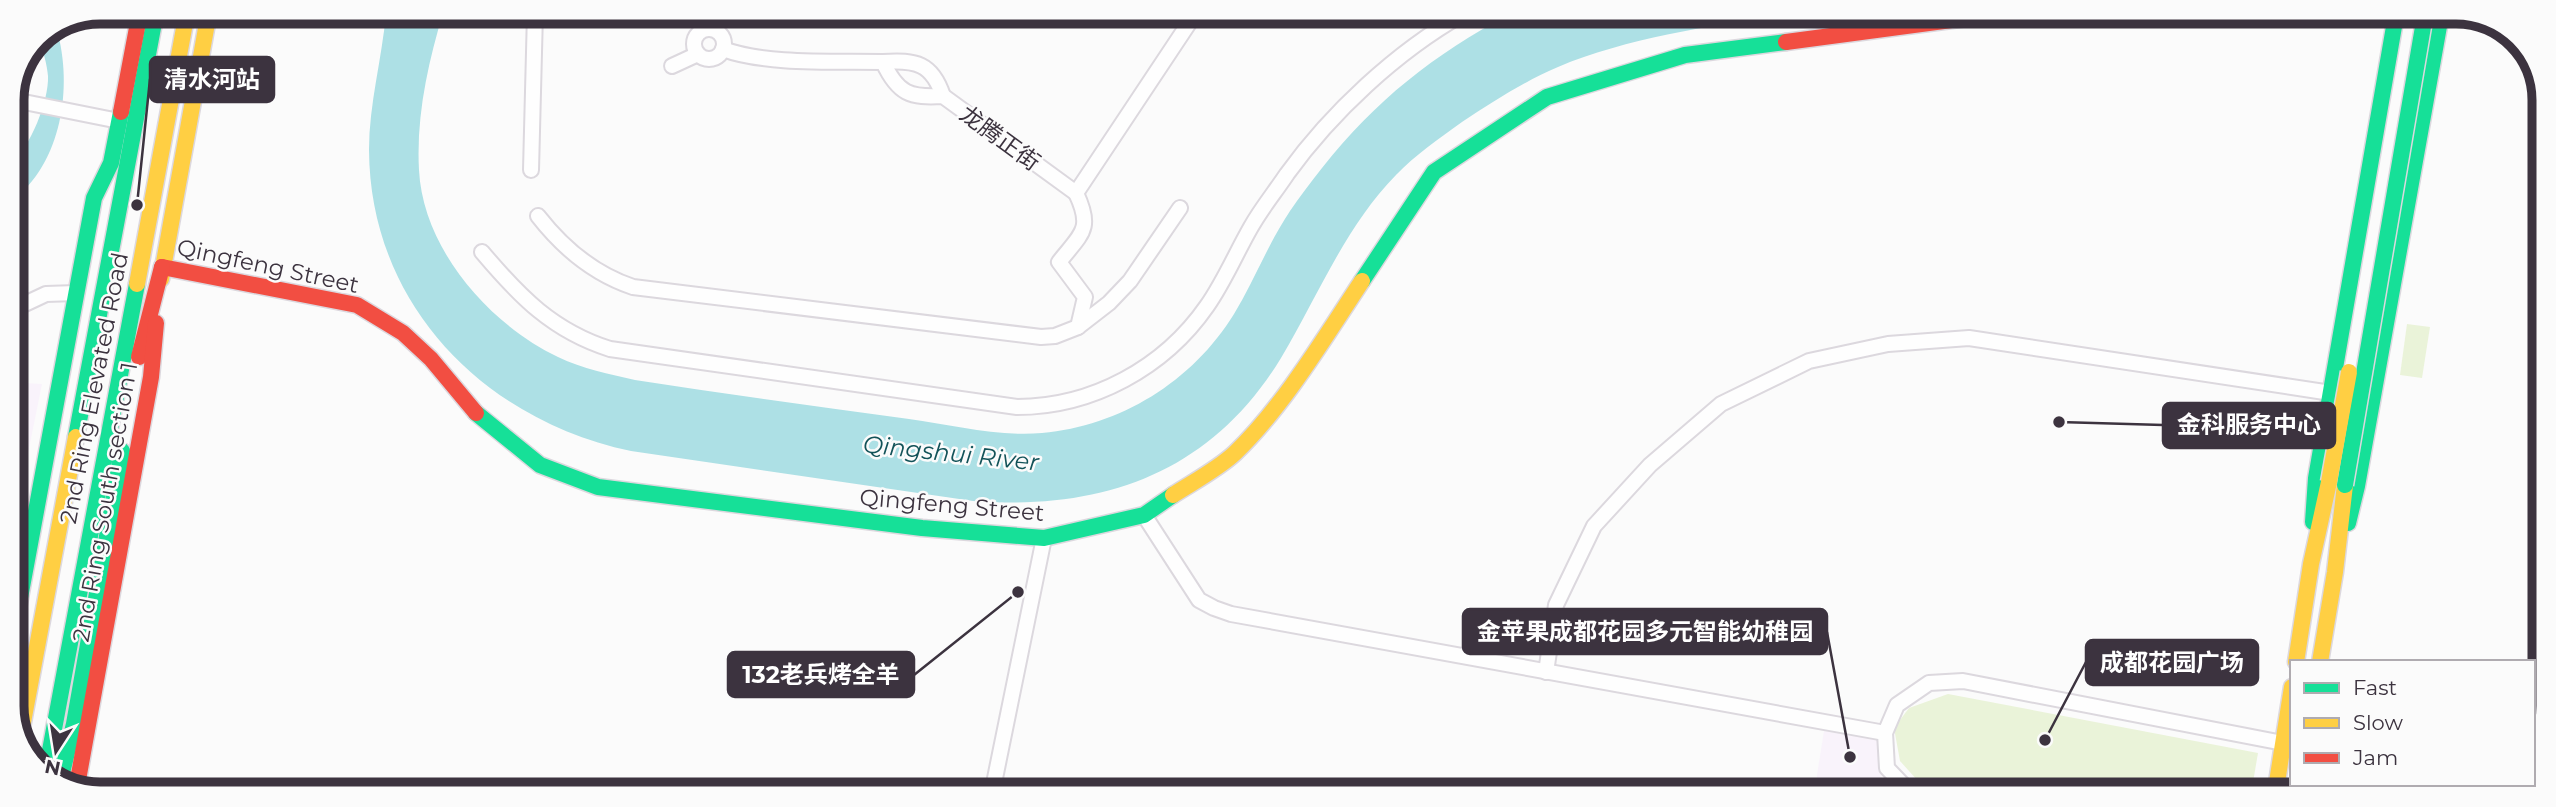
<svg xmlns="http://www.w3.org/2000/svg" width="2556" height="807" viewBox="0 0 2556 807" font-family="Montserrat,'Noto Sans SC',sans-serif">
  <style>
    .built { fill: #f9f3fb }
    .green { fill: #eaf3d9 }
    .water { fill: #ade0e5 }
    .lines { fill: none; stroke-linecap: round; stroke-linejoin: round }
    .street-casing { stroke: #dcd8de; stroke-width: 18 }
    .fast-casing { stroke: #dcd8de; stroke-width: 19 }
    .slow-casing { stroke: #dcd8de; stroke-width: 19 }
    .jam-casing { stroke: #dcd8de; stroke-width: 19 }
    .street { stroke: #fefefe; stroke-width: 14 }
    .fast { stroke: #16e098; stroke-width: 16 }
    .slow { stroke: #ffcf43; stroke-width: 16 }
    .jam { stroke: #f24e42; stroke-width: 16 }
    .fast-bridge-casing { stroke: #dcd8de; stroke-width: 19; stroke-linecap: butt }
    .slow-bridge-casing { stroke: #dcd8de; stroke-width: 19; stroke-linecap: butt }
    .fast-bridge { stroke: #16e098; stroke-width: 16 }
    .slow-bridge { stroke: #ffcf43; stroke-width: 16 }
    .labels { text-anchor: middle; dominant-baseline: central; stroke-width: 5; stroke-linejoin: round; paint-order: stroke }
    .street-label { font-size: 23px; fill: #3c333f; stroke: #fbfbfb }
    .water-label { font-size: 24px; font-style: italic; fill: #135359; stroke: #fbfbfb }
    .rim { fill: none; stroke: #3c333f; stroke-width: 9 }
    .leader { fill: none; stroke: #3c333f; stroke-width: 2.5 }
    .callout-dot { fill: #3c333f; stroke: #fbfbfb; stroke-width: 2.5 }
    .callout { fill: #3c333f; stroke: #3c333f; stroke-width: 2.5 }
    .callout-label { font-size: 24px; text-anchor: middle; font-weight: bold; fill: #fff }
  </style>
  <rect width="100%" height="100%" fill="#fbfbfb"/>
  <g class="built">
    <polygon points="25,383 42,384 12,533 12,385"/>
    <polygon points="1824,731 1878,740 1880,773 1887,790 1892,794 1814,794"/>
  </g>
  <g class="green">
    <polygon points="2407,324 2430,327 2422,378 2400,375"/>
    <polygon points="1948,694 2258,753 2251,794 1945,794 1927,791 1900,761 1894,728 1909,708"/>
  </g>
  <g class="water">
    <path d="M386,13H443C428,63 416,117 419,170C423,249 489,324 558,357C583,369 609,374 635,380C726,394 818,407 909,419C952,425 999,437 1042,433C1120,426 1192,382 1234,314C1254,281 1268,244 1290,211C1300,196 1311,182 1322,168C1376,100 1433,55 1510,14H1785C1709,27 1630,37 1558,67C1525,81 1492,102 1462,122C1440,138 1415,155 1396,175C1345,227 1318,296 1281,358C1211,473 1103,511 973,501L631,451C484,420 370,305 369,150C369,104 382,59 386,13Z"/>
    <path d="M57,30C73,87 62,163 12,201V163C30,147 49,101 48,76C47,64 43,50 38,38Z"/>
  </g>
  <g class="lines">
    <g class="street-casing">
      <g id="street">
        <circle cx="709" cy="44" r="15"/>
        <path d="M723,49C765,65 836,61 883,62C898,94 910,98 943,96L1076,193L1195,14"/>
        <path d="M883,62C916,60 932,63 943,96"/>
        <polyline points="672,66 698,54"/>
        <polyline points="14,100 119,121"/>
        <polyline points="531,170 535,13"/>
        <path d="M538,216C563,248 594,274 633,287L1041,337L1055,336L1078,327L1085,297L1059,262C1082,233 1093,229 1076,193"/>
        <path d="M482,252C520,297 553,331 610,349L1017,407C1092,407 1164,368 1207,306C1224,282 1236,253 1251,227C1261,209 1275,192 1287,174C1331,113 1396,52 1463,14"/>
        <polyline points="12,310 46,294 76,293"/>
        <polyline points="1078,327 1109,303 1130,281 1180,208"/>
        <polyline points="1144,515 1199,600 1214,608 1231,614 1885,733"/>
        <polyline points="1546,672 1556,605 1594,526 1650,465 1721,404 1809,361 1888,344 1969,338 2331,393"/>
        <polyline points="2336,784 2385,795"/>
        <polyline points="992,793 1044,538"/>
        <polyline points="1912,794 1887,768 1885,733 1897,705 1929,683 1963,681 2283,743"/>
        <polyline points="2427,795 2433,784"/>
      </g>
    </g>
    <g class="fast-casing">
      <g id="fast">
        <polyline points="1362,281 1434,172 1547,97 1685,55 1786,42"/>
        <polyline points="476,413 540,465 598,487 922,528 1044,538 1144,515 1173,495"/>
        <polyline points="76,437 156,12"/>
        <polyline points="2313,522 2316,478 2396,15"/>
        <polyline points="2348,523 2357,486 2441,15"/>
        <polyline points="12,641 94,198 111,163 121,112"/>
        <polyline points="46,772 137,284"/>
        <polyline points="60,781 74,724 122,451"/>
      </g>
    </g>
    <g class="slow-casing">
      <g id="slow">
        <polyline points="161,279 209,12"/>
        <polyline points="137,284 187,12"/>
        <path d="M1173,495C1193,482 1218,469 1235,453C1283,407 1325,337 1362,281"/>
        <polyline points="2296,662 2311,564 2329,482"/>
        <polyline points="2320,662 2335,572 2345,485"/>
        <polyline points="21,733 76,437"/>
        <polyline points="2275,795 2292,687"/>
        <polyline points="2298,795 2299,784"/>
      </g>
    </g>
    <g class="jam-casing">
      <g id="jam">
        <polyline points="1786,42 1989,15"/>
        <polyline points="121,112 140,12"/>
        <polyline points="162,267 357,305 403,333 431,359 476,413"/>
        <polyline points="139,357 162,267"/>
        <polyline points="76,791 151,377 156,323"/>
      </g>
    </g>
    <use href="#street" class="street"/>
    <use href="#fast" class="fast"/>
    <use href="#slow" class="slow"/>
    <use href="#jam" class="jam"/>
    <g class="fast-bridge-casing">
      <polyline id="fast-bridge" points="2345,485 2425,15"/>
    </g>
    <g class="slow-bridge-casing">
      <polyline id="slow-bridge" points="2329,482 2349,372"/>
    </g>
    <use href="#fast-bridge" class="fast-bridge"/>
    <use href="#slow-bridge" class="slow-bridge"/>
  </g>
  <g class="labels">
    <g class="street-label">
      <text transform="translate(1000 138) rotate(36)">龙腾正街</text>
      <text transform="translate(268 266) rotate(12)">Qingfeng Street</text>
      <text transform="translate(94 388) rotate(-79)">2nd Ring Elevated Road</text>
      <text transform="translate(105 502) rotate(-80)">2nd Ring South section 1</text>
      <text transform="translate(952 505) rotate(5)">Qingfeng Street</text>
    </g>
    <g class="water-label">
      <text transform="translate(951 453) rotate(6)">Qingshui River</text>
    </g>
  </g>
  <path d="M0 0H2556V807H0ZM100 24H2456A76 76 0 0 1 2532 100V706A76 76 0 0 1 2456 782H100A76 76 0 0 1 24 706V100A76 76 0 0 1 100 24Z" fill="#fbfbfb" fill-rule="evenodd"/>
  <path class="rim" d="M100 24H2456A76 76 0 0 1 2532 100V706A76 76 0 0 1 2456 782H100A76 76 0 0 1 24 706V100A76 76 0 0 1 100 24Z"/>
  <path class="leader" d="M137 205L150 79M2059 422L2163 425M1850 757L1827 632M2045 740L2086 662M1018 592L914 675"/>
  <g class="callout-dot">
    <circle cx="137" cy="205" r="7"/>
    <circle cx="2059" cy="422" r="7"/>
    <circle cx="1850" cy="757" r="7"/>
    <circle cx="2045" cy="740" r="7"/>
    <circle cx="1018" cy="592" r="7"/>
  </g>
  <g class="callout">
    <rect x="150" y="57" width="124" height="45" rx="7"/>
    <rect x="2163" y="403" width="172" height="45" rx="7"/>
    <rect x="1463" y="609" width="364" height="45" rx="7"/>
    <rect x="2086" y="640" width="172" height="45" rx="7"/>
    <rect x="728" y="652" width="186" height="45" rx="7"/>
  </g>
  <g class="callout-label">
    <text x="212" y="88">清水河站</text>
    <text x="2249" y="433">金科服务中心</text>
    <text x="1645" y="640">金苹果成都花园多元智能幼稚园</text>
    <text x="2172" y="671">成都花园广场</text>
    <text x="821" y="683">132老兵烤全羊</text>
  </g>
  <rect x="2290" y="660" width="245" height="126" fill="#fbfbfb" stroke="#afabb0" stroke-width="2"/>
  <rect x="2304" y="683" width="35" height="10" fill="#16e098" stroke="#afabb0" stroke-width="2"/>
  <text x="2353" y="695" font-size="21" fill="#3c333f">Fast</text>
  <rect x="2304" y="718" width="35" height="10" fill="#ffcf43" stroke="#afabb0" stroke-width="2"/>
  <text x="2353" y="730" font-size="21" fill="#3c333f">Slow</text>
  <rect x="2304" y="753" width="35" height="10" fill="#f24e42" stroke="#afabb0" stroke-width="2"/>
  <text x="2353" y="765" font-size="21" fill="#3c333f">Jam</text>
  <g transform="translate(56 751) rotate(192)" stroke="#fbfbfb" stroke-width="5" paint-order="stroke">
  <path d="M0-5L12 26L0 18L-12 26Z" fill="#3c333f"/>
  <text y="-10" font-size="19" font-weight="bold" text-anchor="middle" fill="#3c333f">N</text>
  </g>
</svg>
